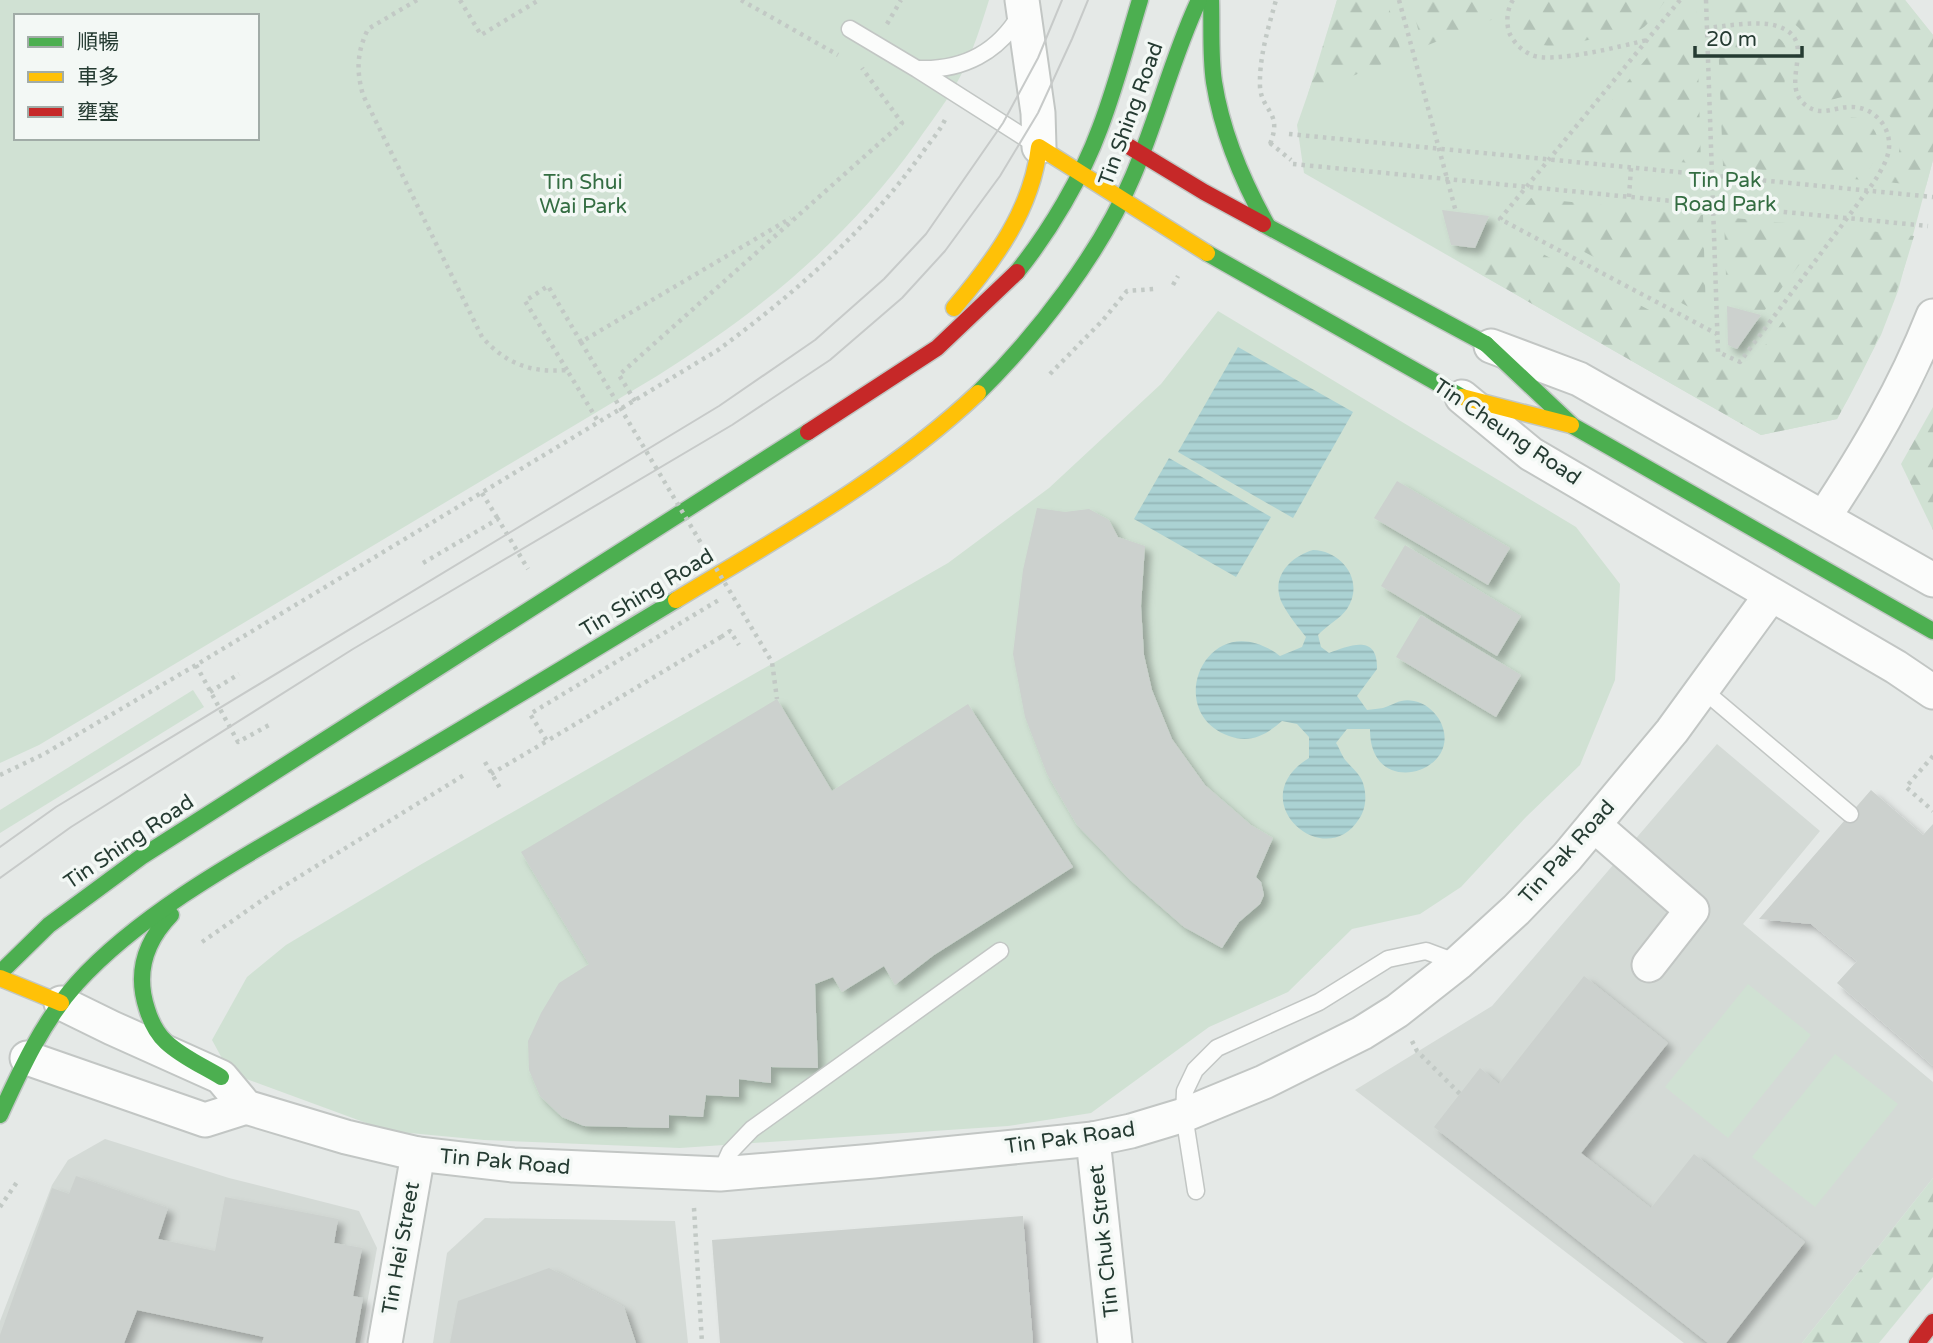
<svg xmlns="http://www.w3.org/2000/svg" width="1933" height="1343" viewBox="0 0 1933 1343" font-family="'Varela Round','Noto Sans TC',sans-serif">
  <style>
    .built { fill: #d4dad6 }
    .green { fill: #d0e1d3; fill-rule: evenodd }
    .forest { fill: url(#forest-firs) }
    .water { fill: url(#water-rules) }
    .building { fill: #ccd1ce; filter: url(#shadow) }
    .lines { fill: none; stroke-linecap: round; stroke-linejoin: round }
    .lane-casing { stroke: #c2c6c4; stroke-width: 19 }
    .street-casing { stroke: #c2c6c4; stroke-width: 37 }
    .fast-casing { stroke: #c1c7c4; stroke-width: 19 }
    .slow-casing { stroke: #c1c7c4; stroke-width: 19 }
    .jam-casing { stroke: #c1c7c4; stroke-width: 19 }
    .path { stroke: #c2c9c5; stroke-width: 4.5; stroke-dasharray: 3.5 5; stroke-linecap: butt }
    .lane { stroke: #fbfcfb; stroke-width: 16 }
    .street { stroke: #fbfcfb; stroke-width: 33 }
    .fast { stroke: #4caf50; stroke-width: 16 }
    .slow { stroke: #ffc107; stroke-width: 16 }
    .jam { stroke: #c62828; stroke-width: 16 }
    .tram { stroke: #c7cac9; stroke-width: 2 }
    .path-bridge { stroke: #c2c9c5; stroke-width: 4.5; stroke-dasharray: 3.5 5; stroke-linecap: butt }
    .labels { text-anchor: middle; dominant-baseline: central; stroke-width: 7; stroke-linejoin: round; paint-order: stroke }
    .street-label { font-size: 21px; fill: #253b32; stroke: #f3f8f5 }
    .park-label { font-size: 21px; fill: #346d42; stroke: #f3f8f5 }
  </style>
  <defs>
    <pattern id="forest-firs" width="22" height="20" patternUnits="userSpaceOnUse" patternTransform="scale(1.75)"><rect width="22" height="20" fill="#d0e1d3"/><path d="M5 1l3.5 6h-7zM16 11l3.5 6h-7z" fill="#b2c2b6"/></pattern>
    <pattern id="water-rules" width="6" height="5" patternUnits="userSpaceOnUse" patternTransform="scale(1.75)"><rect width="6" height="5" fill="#abd2d3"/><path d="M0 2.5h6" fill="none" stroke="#93b5b6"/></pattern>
    <filter id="shadow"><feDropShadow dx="6" dy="6" stdDeviation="3.5" flood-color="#0004"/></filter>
  </defs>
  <rect width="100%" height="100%" fill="#e5e9e7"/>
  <g class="built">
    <polygon points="1717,744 1820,831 1743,924 1933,1082 1933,1178 1802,1343 1684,1343 1355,1090 1492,1006"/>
    <polygon points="105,1139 229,1178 359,1211 377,1248 360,1343 0,1343 0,1321 52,1185 68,1160"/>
    <polygon points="485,1218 675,1221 688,1343 433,1343 447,1253"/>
  </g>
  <g class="green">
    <path d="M0,0H989C981,26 973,51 961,75C949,99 932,120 917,142C846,241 759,312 657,376L39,745L0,763ZM16,16H257V138H16Z"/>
    <polygon points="1337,0 1905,0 1933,35 1933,160 1898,291 1881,335 1837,419 1761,435 1304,173 1297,125 1319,62"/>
    <polygon points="1218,311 1576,527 1620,584 1615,680 1580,765 1526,817 1461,887 1420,914 1352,929 1288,992 1209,1027 1091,1113 1008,1126 680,1148 484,1140 388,1131 230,1073 212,1040 247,977 286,945 420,865 948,563 1049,488 1161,384"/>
    <polygon points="193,690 204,707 0,833 0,810"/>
    <polygon points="1748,984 1811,1035 1728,1138 1665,1087"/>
    <polygon points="1835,1054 1898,1104 1815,1207 1752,1157"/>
  </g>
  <g class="forest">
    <polygon points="1337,0 1387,0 1402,56 1308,94"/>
    <polygon points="1410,0 1501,0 1496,18 1423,47"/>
    <path d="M1527,0H1666C1659,8 1650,24 1641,29C1630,36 1610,36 1598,38C1577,42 1533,56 1522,31C1516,19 1521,10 1527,0Z"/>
    <polygon points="1694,0 1696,0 1701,164 1570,152"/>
    <path d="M1717,0H1905L1933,35V160L1926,186L1886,182C1891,172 1897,163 1899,152C1904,125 1882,99 1855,96C1841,94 1826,106 1813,97C1793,83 1823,55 1799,28C1793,22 1785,16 1777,15C1758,11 1736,15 1718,16Z"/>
    <path d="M1764,34C1810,40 1767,80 1795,109C1805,120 1821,125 1835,121C1841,120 1845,117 1851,117C1871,118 1884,137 1876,156C1873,164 1867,172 1863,180L1723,166L1718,38Z"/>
    <polygon points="1531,198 1703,215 1706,316 1516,216"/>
    <polygon points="1724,217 1828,227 1761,315 1727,306"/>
    <path d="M1852,229L1914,236C1894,305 1873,356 1837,419L1761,435L1473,270L1503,233L1708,341V359L1743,375Z"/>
    <polygon points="1933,407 1933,530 1901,464"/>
    <polygon points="1933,1178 1933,1277 1879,1343 1802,1343"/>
  </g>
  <g class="water">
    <polygon points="1238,347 1353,412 1293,518 1178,452"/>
    <polygon points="1169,458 1271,517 1236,577 1134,519"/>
    <path d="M1313,550C1343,551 1365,582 1347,609C1340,619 1327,625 1318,635L1321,647L1329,653C1349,646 1378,633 1377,669L1357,696L1367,710C1372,709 1379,709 1383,708C1395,704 1401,698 1414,701C1425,703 1433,710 1439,719C1469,771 1369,803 1370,729H1347L1336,743C1340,749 1342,757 1347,762C1353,769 1360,774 1363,783C1367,795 1366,809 1359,819C1325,874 1240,800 1309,758V737L1297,724L1282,721C1266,735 1250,744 1229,736C1160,711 1209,602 1280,656L1302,647L1306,637C1298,627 1289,616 1283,605C1269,579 1289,557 1313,550Z"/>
  </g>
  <g class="building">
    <polygon points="1442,210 1489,216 1475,248 1451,245"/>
    <polygon points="1727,306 1761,315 1737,349 1728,345"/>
    <polygon points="1397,481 1510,548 1488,585 1374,518"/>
    <polygon points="1037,508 1065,512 1089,509 1109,520 1118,537 1145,546 1141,606 1144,655 1152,690 1172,739 1205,785 1251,825 1273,838 1256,877 1261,882 1264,895 1260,904 1239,922 1222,948 1184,927 1129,879 1077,825 1047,774 1025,717 1013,654 1023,570"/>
    <polygon points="1405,545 1521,616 1497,656 1381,586"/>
    <polygon points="1421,615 1521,675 1496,717 1396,657"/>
    <polygon points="777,699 832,791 968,704 1073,867 934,955 895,985 884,966 842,992 833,977 815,984 818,1068 771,1067 771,1083 739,1079 739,1097 706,1095 703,1117 669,1115 669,1128 584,1126 562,1117 540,1096 529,1070 528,1041 541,1013 559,983 589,964 521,852"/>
    <polygon points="1871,790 1923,835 1933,824 1933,1066 1837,983 1857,961 1811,924 1759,919"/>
    <polygon points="1584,976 1668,1043 1581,1153 1651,1208 1694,1154 1805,1242 1726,1343 1708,1343 1434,1127 1480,1068 1499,1084"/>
    <polygon points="76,1176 168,1208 158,1239 215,1251 225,1197 338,1219 334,1243 362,1248 353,1296 363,1298 355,1343 262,1343 264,1337 137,1310 124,1343 0,1343 0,1335 52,1188 69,1194"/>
    <polygon points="1023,1216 1033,1343 720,1343 712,1240"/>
    <polygon points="549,1268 624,1307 636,1343 450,1343 458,1301"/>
  </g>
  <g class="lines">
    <g class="lane-casing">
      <g id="lane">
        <polyline points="850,29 917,69 1038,146"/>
        <path d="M920,69C963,70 998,52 1020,15"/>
        <polyline points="1702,689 1850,814"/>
        <polyline points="720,1174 730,1152 752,1129 1000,951"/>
        <polyline points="1196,1191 1184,1115 1185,1091 1195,1070 1217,1048 1319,1002 1388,959 1426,951 1458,963"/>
      </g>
    </g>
    <g class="street-casing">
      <g id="street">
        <polyline points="1022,0 1038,113 1039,147"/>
        <polyline points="1491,346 1579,379 1933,580"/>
        <polyline points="1462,397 1531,454 1896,667 1933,692"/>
        <path d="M1824,517C1867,452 1904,389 1933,316"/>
        <polyline points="1594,825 1692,910 1649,965"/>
        <polyline points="61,1003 112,1028 221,1077 246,1107 346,1137 418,1154 513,1165 720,1174 874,1161 1093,1139 1131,1131 1184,1115 1264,1082 1362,1033 1397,1011 1458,963 1516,910 1567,857 1672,731 1771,595"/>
        <polyline points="27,1058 205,1120 246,1107"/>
        <polyline points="1093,1139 1115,1343"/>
        <polyline points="385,1343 418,1154"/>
      </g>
    </g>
    <g class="fast-casing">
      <g id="fast">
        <path d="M1211,0C1212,27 1210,55 1214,82C1222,133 1242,180 1267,225"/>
        <polyline points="1263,224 1486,344"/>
        <polyline points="1207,253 1462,397"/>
        <path d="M1017,272C1050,231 1082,177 1100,128C1116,86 1127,43 1140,0"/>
        <polyline points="1486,344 1573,426 1933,631"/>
        <path d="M978,393C1037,335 1101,252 1133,176C1158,118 1172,57 1199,0"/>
        <path d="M171,915C145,942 135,973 147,1009C151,1022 156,1033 166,1042C182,1057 203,1066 221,1077"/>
        <polyline points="0,973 49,925 141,857 808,432"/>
        <path d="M0,1115C21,1069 43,1021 77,983C145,908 256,850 343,799C455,734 565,667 676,600"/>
      </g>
    </g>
    <g class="slow-casing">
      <g id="slow">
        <path d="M954,308C994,261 1032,210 1039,147L1207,253"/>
        <polyline points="1462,397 1571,425"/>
        <path d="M676,600C780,537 889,477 978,393"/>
        <polyline points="0,978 61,1003"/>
      </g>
    </g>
    <g class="jam-casing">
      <g id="jam">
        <polyline points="1120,141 1204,192 1263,224"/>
        <polyline points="808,432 937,348 1017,272"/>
        <polyline points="1917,1343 1933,1322"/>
      </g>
    </g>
    <g class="path">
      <path d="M417,0L368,29C357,52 356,70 363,95L482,337C506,364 531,373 567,370L599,423"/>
      <polyline points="460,0 481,35 539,0"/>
      <polyline points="741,0 838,55"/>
      <polyline points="1399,0 1456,212"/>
      <path d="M1513,0C1507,9 1506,22 1509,32C1513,42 1522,51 1532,55C1553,64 1622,46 1647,40"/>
      <polyline points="1680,0 1500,219 1717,334"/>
      <path d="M1706,0C1710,117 1714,235 1718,352L1740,362L1874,182C1880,172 1888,160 1889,148C1891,125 1872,106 1850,107C1835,107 1823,116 1808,107C1775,85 1822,40 1777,26C1759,20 1726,26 1707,28"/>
      <polyline points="887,24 901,0"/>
      <polyline points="1289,134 1933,197"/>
      <polyline points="1270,143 1291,160"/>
      <path d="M1270,144C1283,112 1262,112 1260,87C1259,57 1268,29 1276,0"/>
      <polyline points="1293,164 1928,226"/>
      <polyline points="1629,197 1631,168"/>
      <polyline points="1173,285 1178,276"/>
      <polyline points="567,370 525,301 548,286 581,342 791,218"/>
      <polyline points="1050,374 1103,320 1127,291 1154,289"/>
      <polyline points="635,401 619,375 902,123 862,68"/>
      <polyline points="482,493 498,519"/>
      <polyline points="423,563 498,519 528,569"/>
      <polyline points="721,637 730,631 739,645"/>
      <polyline points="196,665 238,742 271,724"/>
      <polyline points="210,692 239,674"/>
      <polyline points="1933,756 1906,787 1933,811"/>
      <polyline points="485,762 500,788"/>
      <polyline points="491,774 547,741"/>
      <path d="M0,775L44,754L196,665L718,350C794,294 864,233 920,156C928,144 942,129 946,117"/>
      <polyline points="202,942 271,894 464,775"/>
      <polyline points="1412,1041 1417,1051 1460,1094"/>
      <polyline points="0,1207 17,1182"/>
      <polyline points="694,1208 702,1343"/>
    </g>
    <use href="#lane" class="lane"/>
    <use href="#street" class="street"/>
    <use href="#fast" class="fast"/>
    <use href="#slow" class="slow"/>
    <use href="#jam" class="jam"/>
    <g class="tram">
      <polyline points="0,847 56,807 719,406 815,340 884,279 926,234 1003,123 1038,58 1062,0"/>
      <polyline points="0,878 71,827 353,649 732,425 830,360 902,298 945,251 1000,176 1038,113 1072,39 1088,0"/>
    </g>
    <g class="path-bridge">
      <polyline points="581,342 772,662 777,699"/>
      <polyline points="721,637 547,741 530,714 722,598"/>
    </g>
  </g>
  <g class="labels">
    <g class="street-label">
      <text transform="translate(1131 114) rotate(-70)">Tin Shing Road</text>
      <text transform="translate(1507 432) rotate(34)">Tin Cheung Road</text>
      <text transform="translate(647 593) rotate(-31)">Tin Shing Road</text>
      <text transform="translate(129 842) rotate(-34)">Tin Shing Road</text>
      <text transform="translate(1567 852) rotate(-48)">Tin Pak Road</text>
      <text transform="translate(1070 1138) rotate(-8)">Tin Pak Road</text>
      <text transform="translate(505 1162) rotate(5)">Tin Pak Road</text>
      <text transform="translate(1104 1241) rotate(-96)">Tin Chuk Street</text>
      <text transform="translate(401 1248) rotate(-80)">Tin Hei Street</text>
    </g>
    <g class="park-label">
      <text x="1725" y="180">Tin Pak<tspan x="1725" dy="24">Road Park</tspan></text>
      <text x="583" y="182">Tin Shui<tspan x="583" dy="24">Wai Park</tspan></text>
    </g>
  </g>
  <rect x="14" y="14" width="245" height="126" fill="#f3f8f5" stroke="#a1aca7" stroke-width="2"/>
  <rect x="28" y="37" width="35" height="10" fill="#4caf50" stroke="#a1aca7" stroke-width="2"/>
  <text x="77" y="49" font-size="21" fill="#253b32">順暢</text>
  <rect x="28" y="72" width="35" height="10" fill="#ffc107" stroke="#a1aca7" stroke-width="2"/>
  <text x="77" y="84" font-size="21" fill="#253b32">車多</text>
  <rect x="28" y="107" width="35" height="10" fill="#c62828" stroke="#a1aca7" stroke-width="2"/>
  <text x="77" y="119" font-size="21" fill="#253b32">壅塞</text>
  <path d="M1695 46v10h107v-10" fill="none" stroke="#253b32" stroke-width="3.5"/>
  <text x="1706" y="46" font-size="21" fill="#253b32" stroke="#f3f8f5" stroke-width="5" paint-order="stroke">20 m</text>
</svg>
